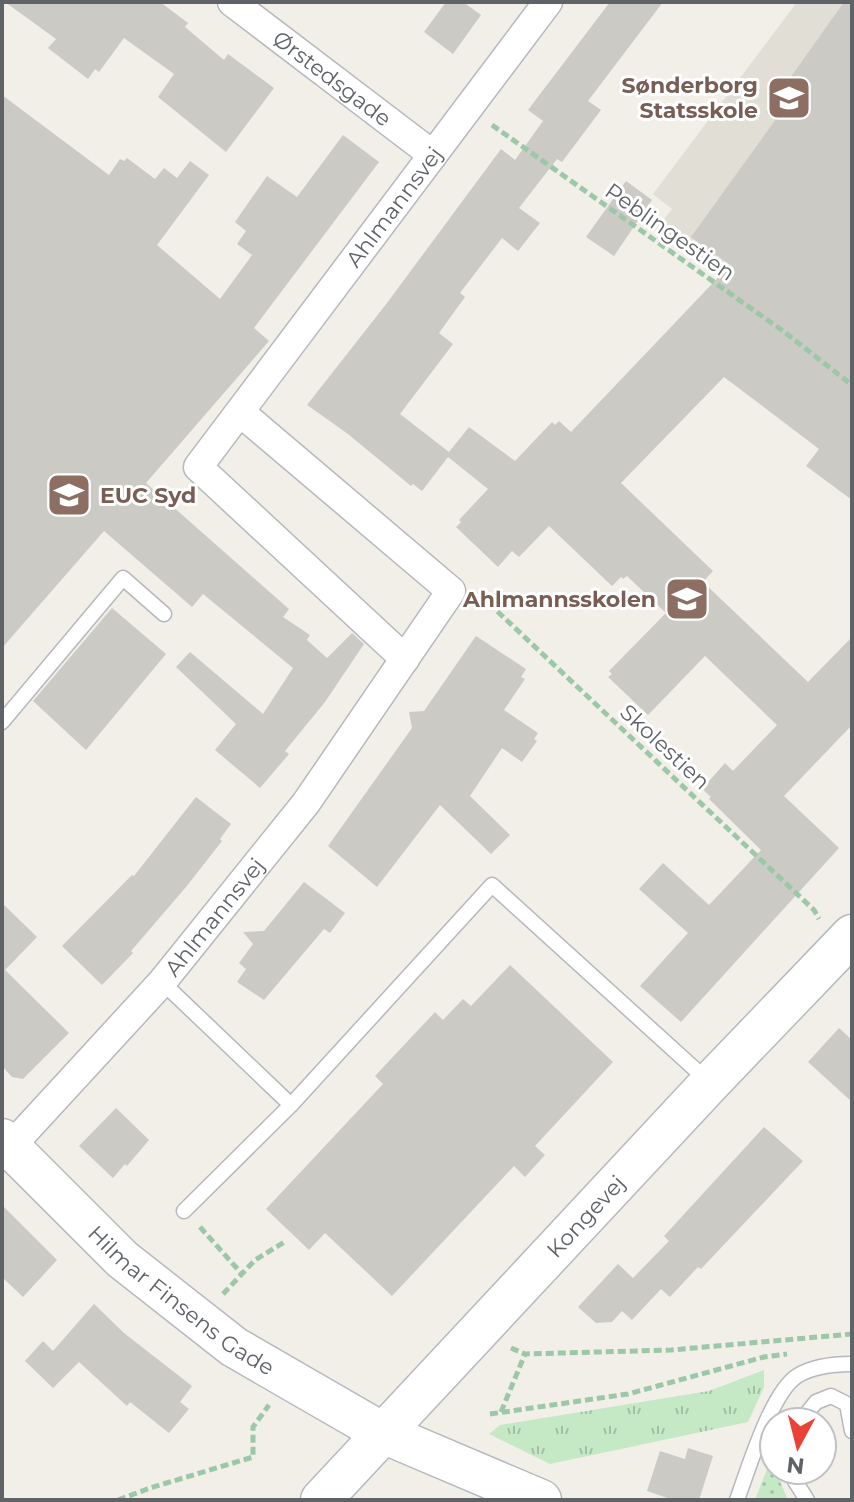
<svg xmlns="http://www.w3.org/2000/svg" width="854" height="1502" viewBox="0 0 854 1502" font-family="Montserrat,sans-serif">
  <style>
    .education { fill: #e1ded6 }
    .grass { fill: url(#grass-tufts) }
    .park { fill: url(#park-dots) }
    .building { fill: #cccac5 }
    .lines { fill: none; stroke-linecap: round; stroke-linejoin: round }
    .lane-casing { stroke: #b5b8bc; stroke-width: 17 }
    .street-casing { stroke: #b5b8bc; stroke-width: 31 }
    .secondary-casing { stroke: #b6babf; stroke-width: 43 }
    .path { stroke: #9cc7a9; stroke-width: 5; stroke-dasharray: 8 4; stroke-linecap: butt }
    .lane { stroke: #fff; stroke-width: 14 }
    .street { stroke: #fff; stroke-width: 28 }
    .secondary { stroke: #fff; stroke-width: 40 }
    .labels { text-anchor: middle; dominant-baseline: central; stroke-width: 6; stroke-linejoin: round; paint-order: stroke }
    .street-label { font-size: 22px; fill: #5f6368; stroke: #fff }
    .education-label { font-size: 22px; font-weight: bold; fill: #785e54; stroke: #fff; text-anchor: end }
  </style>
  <defs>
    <pattern id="grass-tufts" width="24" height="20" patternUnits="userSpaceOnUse" patternTransform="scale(2)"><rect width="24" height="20" fill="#c5e8c5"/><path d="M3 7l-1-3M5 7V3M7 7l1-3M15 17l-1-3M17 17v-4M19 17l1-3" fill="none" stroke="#a3c0a4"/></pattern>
    <pattern id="park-dots" width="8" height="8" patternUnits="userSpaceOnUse" patternTransform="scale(2)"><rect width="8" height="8" fill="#c5e8c5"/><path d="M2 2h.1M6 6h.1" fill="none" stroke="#a3c0a4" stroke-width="1.8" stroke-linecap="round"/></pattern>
  </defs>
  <rect width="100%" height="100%" fill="#f1efe8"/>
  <polygon class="education" points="797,2 852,2 852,378 656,229 672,209 653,194"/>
  <polygon class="grass" points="764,1370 764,1387 748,1422 550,1464 489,1434 500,1425 709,1391"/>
  <polygon class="park" points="774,1451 774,1470 779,1470 779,1479 788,1500 755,1500"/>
  <g class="building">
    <polygon points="5,2 160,2 188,23 185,27 224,60 228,54 274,88 226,152 158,97 174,74 124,38 99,72 95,69 88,79 48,48 56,39"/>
    <polygon points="446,2 463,2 481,15 453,54 424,32"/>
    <polygon points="610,2 663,2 588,101 601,110 562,162 557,159 519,208 540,223 518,251 502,238 460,293 465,297 439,333 453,344 400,414 449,452 469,427 515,461 552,422 555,425 559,421 571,432 730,265 691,237 776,119 766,112 844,2 852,2 852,500 806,466 819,449 724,377 621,483 713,571 703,582 808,682 852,637 852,725 784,796 839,848 681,1022 640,986 688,933 639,889 663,863 709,905 761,850 709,799 711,797 702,789 725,763 733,771 777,725 705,656 648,715 608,677 612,674 609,671 666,613 627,576 623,579 621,577 612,586 549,526 519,557 512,551 498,567 456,527 461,522 459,520 488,489 448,457 422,491 413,484 411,486 348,434 307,405 387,303 501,149 515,160 543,121 528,110"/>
    <polygon points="2,95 109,175 120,159 124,161 127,158 155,179 164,168 177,178 190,161 209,175 157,245 220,299 252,255 237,244 246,231 235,222 267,176 297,197 343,135 379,162 254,328 269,341 146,483 289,609 283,617 310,635 307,640 327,658 352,633 364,644 325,702 285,751 289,754 260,788 215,750 236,724 176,667 190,652 263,714 293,668 203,594 192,607 104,531 2,648"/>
    <polygon points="626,181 652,200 614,256 586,237"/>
    <polygon points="112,608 166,654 86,750 33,701"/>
    <polygon points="476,636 526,669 521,677 525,679 504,710 538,733 534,739 537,741 522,762 502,748 470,796 510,835 491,854 440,805 377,887 328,846 412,728 409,712 424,711"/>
    <polygon points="196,797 231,824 220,839 222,841 186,887 131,951 133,953 102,985 62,946 132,875 134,876"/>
    <polygon points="304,882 345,913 330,933 324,929 264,1000 237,982 246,969 239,963 253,944 243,932 264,931"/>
    <polygon points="2,903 37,937 5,970 69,1033 23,1079 12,1077 2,1066"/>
    <polygon points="510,965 613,1062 535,1146 545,1155 525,1177 514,1166 392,1296 325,1233 309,1250 266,1209 383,1084 375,1076 435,1012 443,1020 463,999 471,1006"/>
    <polygon points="839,1028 852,1040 852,1102 808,1062"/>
    <polygon points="116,1108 149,1140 127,1166 125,1164 113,1178 79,1146"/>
    <polygon points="764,1127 803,1161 701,1269 698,1267 670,1297 661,1289 632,1320 622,1311 612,1322 596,1323 578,1307 618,1264 633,1278 669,1241 664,1236"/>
    <polygon points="2,1205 57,1260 23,1297 2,1277"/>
    <polygon points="94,1304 124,1333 192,1386 180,1402 189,1409 169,1433 130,1402 127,1406 79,1362 53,1388 25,1361 43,1341 53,1351"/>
    <polygon points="688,1448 713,1456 699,1500 673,1500 647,1491 660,1451 685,1459"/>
  </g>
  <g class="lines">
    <g class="lane-casing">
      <g id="lane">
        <polyline points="2,722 123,578 164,614"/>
        <polyline points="162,982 291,1105"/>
        <polyline points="184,1211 291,1105 492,885 708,1081"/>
        <polyline points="800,1422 816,1402 831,1396 847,1404 852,1431"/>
        <polyline points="794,1470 795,1481 807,1500"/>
        <path d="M737,1500C748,1470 771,1393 797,1376C813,1366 834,1364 852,1364"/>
      </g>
    </g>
    <g class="street-casing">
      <g id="street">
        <path id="s1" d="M232,2L433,155"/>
        <path id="s2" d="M405,659L198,467L548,2"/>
        <path id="s3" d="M2,1156L162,982L306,803L451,591L240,412"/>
      </g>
    </g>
    <g class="secondary-casing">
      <g id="secondary">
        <path id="s4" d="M2,1139L122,1259L234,1347L383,1433L541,1500"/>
        <path id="s5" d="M321,1500L710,1083L852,935"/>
      </g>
    </g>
    <g class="path">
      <polyline points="492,125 783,331 852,385"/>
      <polyline points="480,595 814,910 819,919"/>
      <polyline points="200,1227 242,1274"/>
      <polyline points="223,1294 255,1260 286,1241"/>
      <polyline points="511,1348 525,1354 671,1350 852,1334"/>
      <polyline points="501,1412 525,1354"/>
      <polyline points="490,1414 628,1394 764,1357 787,1354"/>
      <polyline points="118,1500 150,1488 253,1457 253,1427 269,1405"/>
    </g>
    <use href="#lane" class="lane"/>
    <use href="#street" class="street"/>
    <use href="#secondary" class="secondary"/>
  </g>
  <defs>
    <g id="school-square" transform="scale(2.3)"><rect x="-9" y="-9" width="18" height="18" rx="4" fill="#8d6e63" stroke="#fff"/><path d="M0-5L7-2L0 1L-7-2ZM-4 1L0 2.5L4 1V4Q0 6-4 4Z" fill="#fff"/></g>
  </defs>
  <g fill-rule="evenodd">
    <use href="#school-square" x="789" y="98"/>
    <use href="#school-square" x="69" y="495"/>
    <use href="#school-square" x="687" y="599"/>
  </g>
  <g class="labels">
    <g class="street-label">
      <text stroke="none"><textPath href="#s1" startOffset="126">Ørstedsgade</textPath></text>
      <text stroke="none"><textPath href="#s2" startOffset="608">Ahlmannsvej</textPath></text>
      <text transform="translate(670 232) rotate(35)">Peblingestien</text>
      <text transform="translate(665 747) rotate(43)">Skolestien</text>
      <text stroke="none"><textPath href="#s3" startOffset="320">Ahlmannsvej</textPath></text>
      <text stroke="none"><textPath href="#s5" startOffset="388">Kongevej</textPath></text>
      <text stroke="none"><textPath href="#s4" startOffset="242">Hilmar Finsens Gade</textPath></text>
    </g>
    <g class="education-label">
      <text x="758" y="85">Sønderborg<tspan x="758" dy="25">Statsskole</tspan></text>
      <text x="100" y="495" text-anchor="start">EUC Syd</text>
      <text x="656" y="599">Ahlmannsskolen</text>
    </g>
  </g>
  <rect width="854" height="1502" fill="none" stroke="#5f6368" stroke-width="8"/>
  <g transform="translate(798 1446) rotate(187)"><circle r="38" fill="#ffffff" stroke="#bfc1c3" stroke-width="2"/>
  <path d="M0-6L14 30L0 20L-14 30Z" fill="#ea4335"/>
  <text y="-12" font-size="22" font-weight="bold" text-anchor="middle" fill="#5f6368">N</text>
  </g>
</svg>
